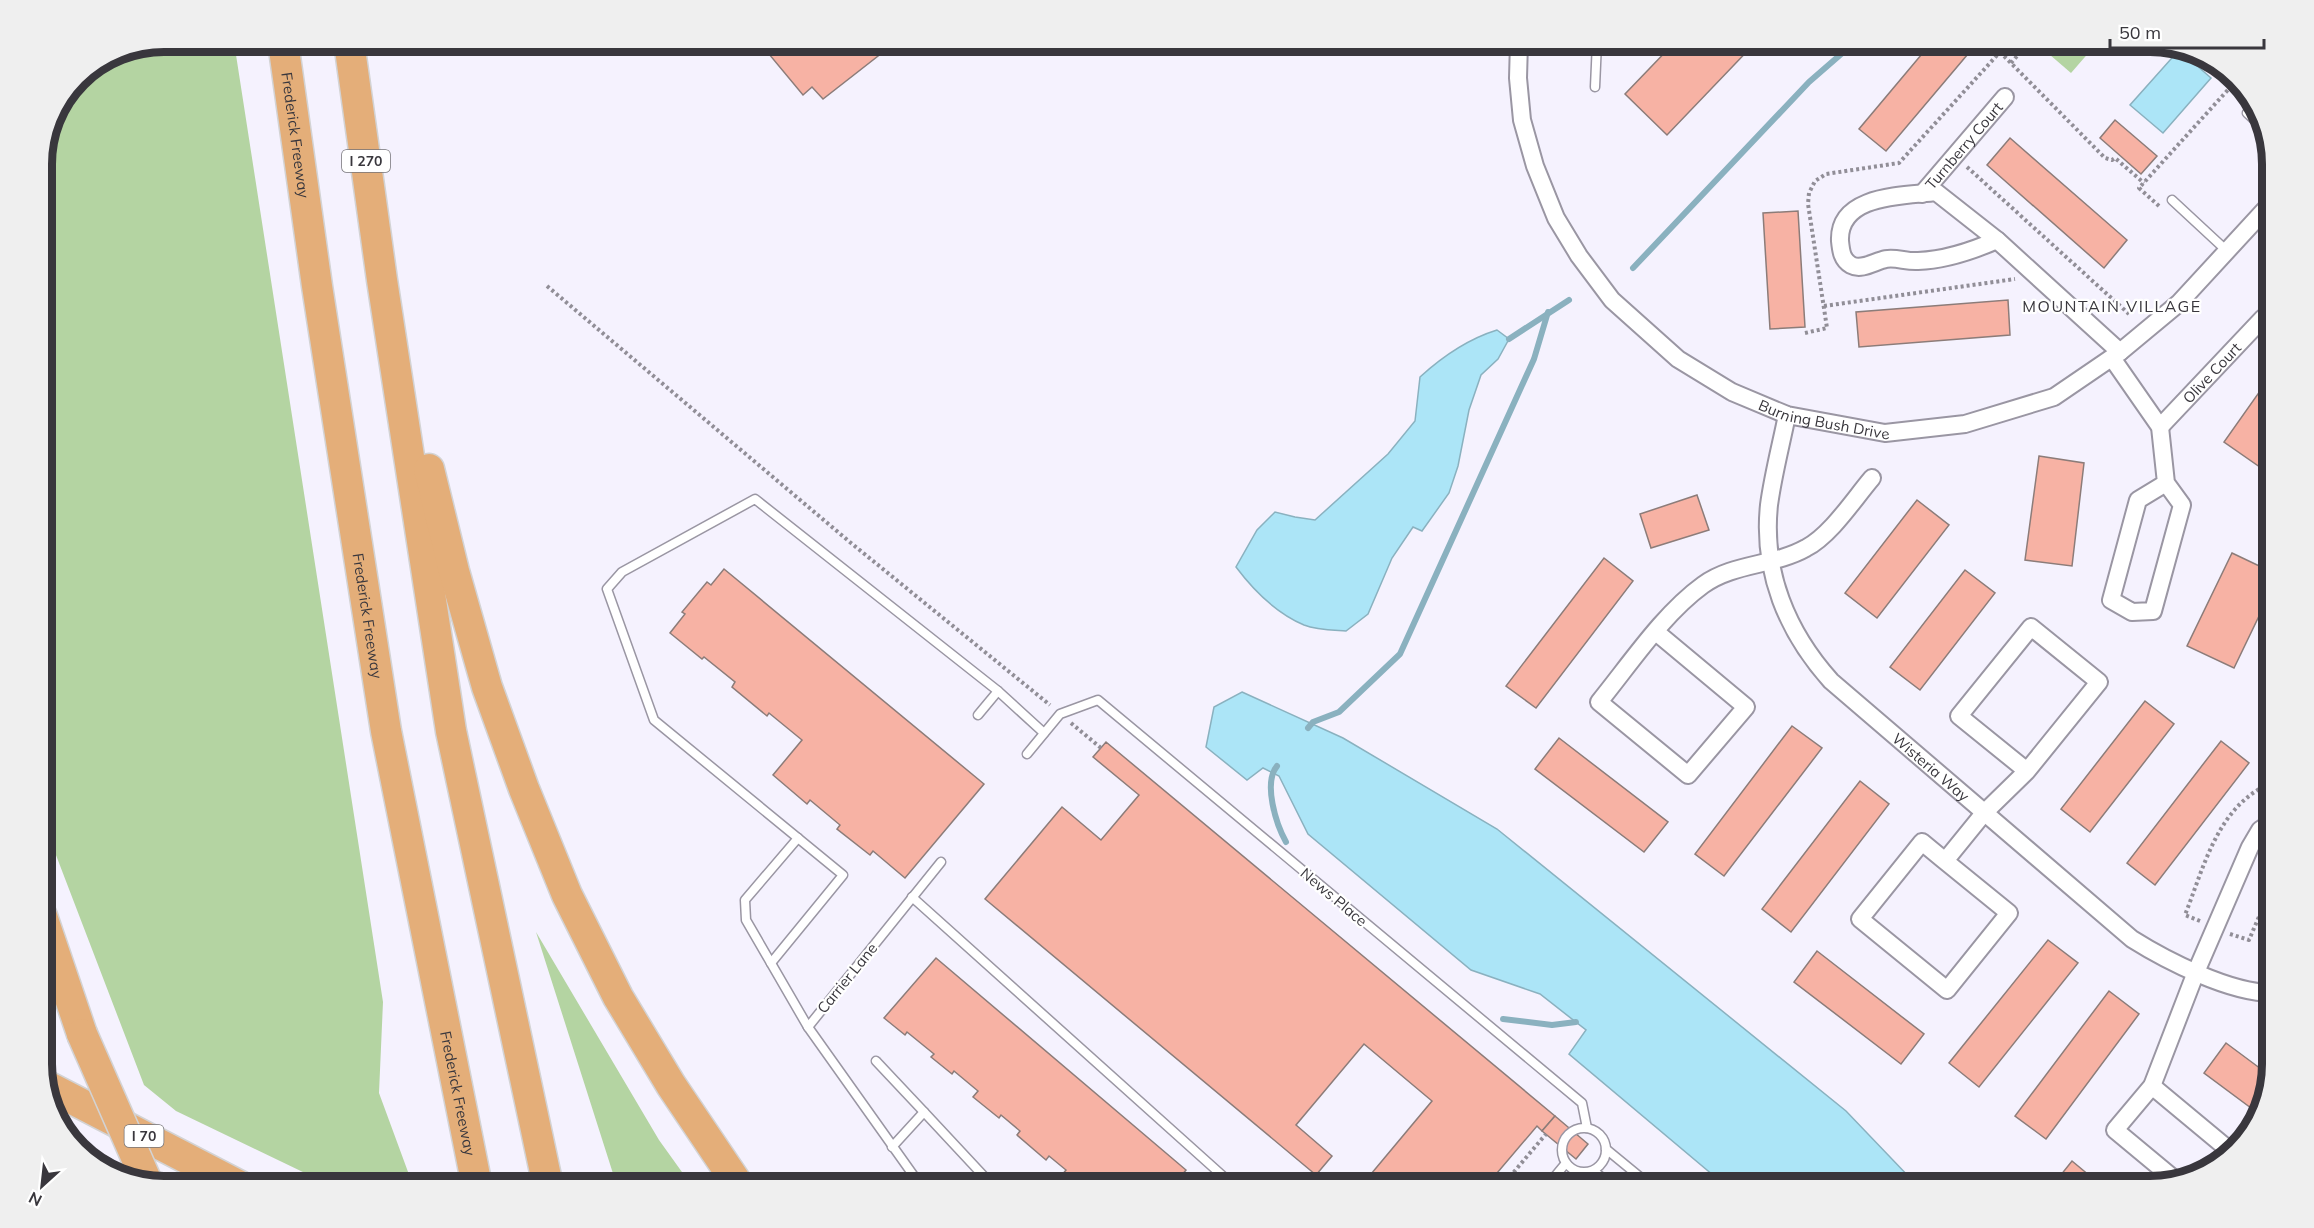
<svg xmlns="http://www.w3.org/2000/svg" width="2314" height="1228" viewBox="0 0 2314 1228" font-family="Mulish,sans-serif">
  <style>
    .green { fill: #b4d4a2 }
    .water { fill: #ace5f7; stroke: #8ab1bf; stroke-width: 1.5 }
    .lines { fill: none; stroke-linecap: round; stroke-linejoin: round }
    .stream { stroke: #8ab1bf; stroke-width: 6 }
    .building { fill: #f7b2a4; stroke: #8c7c79; stroke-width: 1.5 }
    .service-casing { stroke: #9a96a3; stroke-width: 11 }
    .minor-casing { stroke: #9a96a3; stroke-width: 20 }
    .motorway-casing { stroke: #d3d3d4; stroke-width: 33 }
    .path { stroke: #918e97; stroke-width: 4; stroke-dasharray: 3 3; stroke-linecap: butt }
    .service { stroke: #fff; stroke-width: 8 }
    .minor { stroke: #fff; stroke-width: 16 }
    .motorway { stroke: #e4ae79; stroke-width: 30 }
    .motorway-bridge-casing { stroke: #d3d3d4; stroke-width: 33; stroke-linecap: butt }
    .motorway-bridge { stroke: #e4ae79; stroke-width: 30 }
    .labels { text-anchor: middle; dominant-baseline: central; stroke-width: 4.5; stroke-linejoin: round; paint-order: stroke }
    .shield { fill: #fff; stroke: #747377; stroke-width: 1.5 }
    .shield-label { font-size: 14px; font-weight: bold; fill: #39373d }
    .street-label { font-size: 15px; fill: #39373d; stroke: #fff }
    .neighbourhood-label { font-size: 16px; letter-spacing: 1.5px; fill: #39373d; stroke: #fff }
    .rim { fill: none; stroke: #39373d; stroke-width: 8 }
  </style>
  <rect width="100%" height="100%" fill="#f5f2fe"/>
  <g class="green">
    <polygon points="165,42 234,42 383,1002 379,1093 411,1180 356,1186 332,1186 176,1111 144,1085 46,829 42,808 42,157 55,111 78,78 118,51"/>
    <polygon points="2035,42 2098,42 2071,73"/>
    <polygon points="536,932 659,1140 692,1186 617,1186"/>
  </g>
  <g class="water">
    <polygon points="2179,50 2211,78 2163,133 2130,105"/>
    <path d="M1497,330L1509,339L1498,359L1481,375L1469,410L1458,466L1449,493L1422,531L1413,527L1392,558L1368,614L1346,631C1332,630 1317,630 1304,625C1276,613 1254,591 1236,567L1257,530L1275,512L1295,517L1315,520L1388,454L1415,421L1420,377C1443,356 1468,339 1497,330Z"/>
    <polygon points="1242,692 1343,738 1497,829 1846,1111 1913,1181 1913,1186 1726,1186 1569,1054 1586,1030 1540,994 1471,970 1308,834 1279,776 1263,768 1247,780 1206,747 1214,707"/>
  </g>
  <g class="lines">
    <g class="stream">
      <polyline points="1633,268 1809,82 1855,42"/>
      <polyline points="1509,339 1569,300"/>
      <polyline points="1308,728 1313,722 1339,712 1400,654 1534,359 1548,312"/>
      <path d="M1277,766C1263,783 1276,824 1286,842"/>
      <polyline points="1503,1019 1552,1025 1576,1022"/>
    </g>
  </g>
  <g class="building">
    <polygon points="759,42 896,42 823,99 812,87 803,95"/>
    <polygon points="1675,42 1756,42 1667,135 1625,94"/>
    <polygon points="1932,42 1966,42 1973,48 1886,151 1859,129"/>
    <polygon points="2115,120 2157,156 2141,174 2100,138"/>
    <polygon points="2010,138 2127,240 2104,268 1987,165"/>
    <polygon points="1798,211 1805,327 1770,329 1763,213"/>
    <polygon points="2008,300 2010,335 1859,347 1856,312"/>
    <polygon points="2272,374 2272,465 2267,472 2224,442"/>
    <polygon points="2039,456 2084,463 2072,566 2025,560"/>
    <polygon points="1697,495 1709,530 1651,548 1640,514"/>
    <polygon points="1917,500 1949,525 1877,618 1845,593"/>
    <polygon points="2232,553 2272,572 2272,589 2234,668 2187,646"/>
    <polygon points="1604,558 1633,581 1536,708 1506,686"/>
    <polygon points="724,569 984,784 905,878 873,851 870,855 837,829 840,825 810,800 807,804 773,775 802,740 769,713 767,716 732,687 735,682 704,657 702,659 670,633 685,614 682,612 707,582 711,585"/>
    <polygon points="1965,570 1995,593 1920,690 1890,667"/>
    <polygon points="2145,701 2174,724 2090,832 2061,809"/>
    <polygon points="1792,726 1822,748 1724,876 1695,854"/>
    <polygon points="1559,738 1668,822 1644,852 1535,769"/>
    <polygon points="2221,741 2249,763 2155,885 2127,863"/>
    <polygon points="1106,742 1555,1116 1542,1131 1537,1126 1486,1186 1361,1186 1432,1101 1364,1044 1296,1125 1332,1156 1316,1175 985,899 1062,807 1101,840 1139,795 1093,757"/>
    <polygon points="1860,781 1889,804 1791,932 1762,909"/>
    <polygon points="2048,940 2078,963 1979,1087 1949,1063"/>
    <polygon points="1817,951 1924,1034 1901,1064 1794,982"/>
    <polygon points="936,958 1186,1170 1173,1186 1053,1186 1066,1170 1049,1156 1046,1160 1017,1135 1020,1131 1001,1115 999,1118 973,1097 978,1091 954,1071 952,1074 931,1057 934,1054 907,1032 905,1035 884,1018"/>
    <polygon points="2109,991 2139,1014 2046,1139 2015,1116"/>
    <polygon points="2226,1043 2269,1075 2266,1088 2251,1108 2204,1073"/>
    <polygon points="1555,1116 1588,1144 1576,1159 1542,1131"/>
    <polygon points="2072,1161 2102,1186 2052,1186"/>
  </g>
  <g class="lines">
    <g class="service-casing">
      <g id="service">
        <polyline points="1595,87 1597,42"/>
        <polyline points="2247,113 2261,126"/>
        <polyline points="2172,200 2227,251"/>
        <polyline points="978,715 998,691"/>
        <polyline points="1027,754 1060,714 1098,700 1582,1103 1587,1128"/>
        <polyline points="798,838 745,900 746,920 808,1027"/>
        <polyline points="912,897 1234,1186"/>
        <polyline points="771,963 843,875 654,720 607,589 622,572 755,499 998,691 1044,733"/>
        <polyline points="876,1061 924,1112"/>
        <circle cx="1584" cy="1150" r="22"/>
        <polyline points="892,1147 924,1112 993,1186"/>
        <polyline points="1606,1149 1651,1186"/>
        <polyline points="1594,1171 1612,1186"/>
        <polyline points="921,1186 808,1027 941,862"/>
        <polyline points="1547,1186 1566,1163"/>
      </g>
    </g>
    <g class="minor-casing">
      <g id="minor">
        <path id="s1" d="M1519,42L1518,78L1522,120L1535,166L1556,218L1579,256L1612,300L1678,359L1732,392L1787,415L1885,433L1965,424L2054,397L2120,352L2179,303L2272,202"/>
        <path d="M1936,192L1997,240C1972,251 1946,260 1918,261C1907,262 1896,257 1886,259C1875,261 1862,271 1851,265C1842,260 1841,251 1840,241C1838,194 1904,196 1936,192Z"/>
        <path id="s2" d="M1922,194L2005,97"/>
        <polyline points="1997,240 2120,352"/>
        <polyline points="2112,358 2160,427 2166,483 2182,505 2153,611 2132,612 2111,600 2138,500 2166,483"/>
        <path id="s3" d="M1787,415C1781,445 1773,475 1769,505C1762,572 1787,632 1831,681L2132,939C2167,961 2230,993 2272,993"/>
        <path id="s4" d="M2160,427L2263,318"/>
        <path d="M1656,632L1746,707L1688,775L1599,702C1630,664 1663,614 1703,585C1733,563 1774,566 1806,548C1831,535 1854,499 1872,478"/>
        <polyline points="1945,861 1922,842 1860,919 1947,990 2009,913 1945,861 1984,813 2027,771 1959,716 2031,627 2099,682 2027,771"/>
        <polyline points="2152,1086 2229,1150"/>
        <polyline points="2174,1179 2115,1130 2152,1086 2196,972 2250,847 2260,830 2272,822"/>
      </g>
    </g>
    <g class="motorway-casing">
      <g id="motorway">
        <path id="s5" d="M283,42L317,286L386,731L477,1186"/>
        <polyline points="349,42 382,280 451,731 548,1186"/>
        <polyline points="429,469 454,571 487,687 524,789 567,895 618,997 671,1085 739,1186"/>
        <polyline points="42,916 82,1034"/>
        <polyline points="47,1086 240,1186"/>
      </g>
    </g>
    <g class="path">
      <polyline points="1993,42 2000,52 2105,158 2112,160 2115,158 2144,183"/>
      <polyline points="2011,63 2029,42"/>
      <polyline points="1967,167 2129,314"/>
      <polyline points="2159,206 2139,188 2235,82"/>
      <polyline points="547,286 851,543 1050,705"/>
      <polyline points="1824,306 2015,279"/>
      <polyline points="1805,333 1827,328 1808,204 1809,193 1815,181 1826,174 1899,163 2000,52"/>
      <polyline points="1071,723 1101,748"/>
      <polyline points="2262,864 2272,870"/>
      <path d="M2200,921L2185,915C2204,867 2218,804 2272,783"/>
      <polyline points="2230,934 2249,940 2272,886"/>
      <polyline points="1502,1186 1546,1134"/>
    </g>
    <use href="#service" class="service"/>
    <use href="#minor" class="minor"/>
    <use href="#motorway" class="motorway"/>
    <g class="motorway-bridge-casing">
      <polyline id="motorway-bridge" points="82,1034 147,1182"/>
    </g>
    <use href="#motorway-bridge" class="motorway-bridge"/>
  </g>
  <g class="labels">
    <g class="shield">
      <rect x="342" y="150" width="48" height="22" rx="4.5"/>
      <rect x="124.5" y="1125" width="39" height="22" rx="4.5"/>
    </g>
    <g class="shield-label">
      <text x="366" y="161">I 270</text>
      <text x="144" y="1136">I 70</text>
    </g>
    <g class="street-label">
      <text stroke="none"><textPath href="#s5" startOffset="94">Frederick Freeway</textPath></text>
      <text stroke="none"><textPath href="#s2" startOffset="64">Turnberry Court</textPath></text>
      <text stroke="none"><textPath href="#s4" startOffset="75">Olive Court</textPath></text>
      <text stroke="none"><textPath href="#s1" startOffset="530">Burning Bush Drive</textPath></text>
      <text stroke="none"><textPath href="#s5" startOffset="580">Frederick Freeway</textPath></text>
      <text stroke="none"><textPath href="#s3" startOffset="416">Wisteria Way</textPath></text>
      <text transform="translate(1334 897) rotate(40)">News Place</text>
      <text transform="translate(847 978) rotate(-51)">Carrier Lane</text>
      <text stroke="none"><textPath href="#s5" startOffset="1066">Frederick Freeway</textPath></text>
    </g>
    <g class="neighbourhood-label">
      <text x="2112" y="306">MOUNTAIN VILLAGE</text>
    </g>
  </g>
  <path d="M0 0H2314V1228H0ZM164 52H2150A112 112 0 0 1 2262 164V1064A112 112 0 0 1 2150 1176H164A112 112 0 0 1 52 1064V164A112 112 0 0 1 164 52Z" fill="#efefef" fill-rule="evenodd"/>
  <path class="rim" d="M164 52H2150A112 112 0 0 1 2262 164V1064A112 112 0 0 1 2150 1176H164A112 112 0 0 1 52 1064V164A112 112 0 0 1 164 52Z"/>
  <g transform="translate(42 1186) rotate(207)" stroke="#ffffff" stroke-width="4.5" paint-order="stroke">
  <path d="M0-4.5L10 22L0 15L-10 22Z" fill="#39373d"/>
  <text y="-9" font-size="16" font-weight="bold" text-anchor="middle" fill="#39373d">N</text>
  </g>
  <path d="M2110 39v9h154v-9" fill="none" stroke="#39373d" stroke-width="3"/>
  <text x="2119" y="39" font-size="18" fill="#39373d" stroke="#ffffff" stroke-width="4.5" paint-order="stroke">50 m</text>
</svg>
